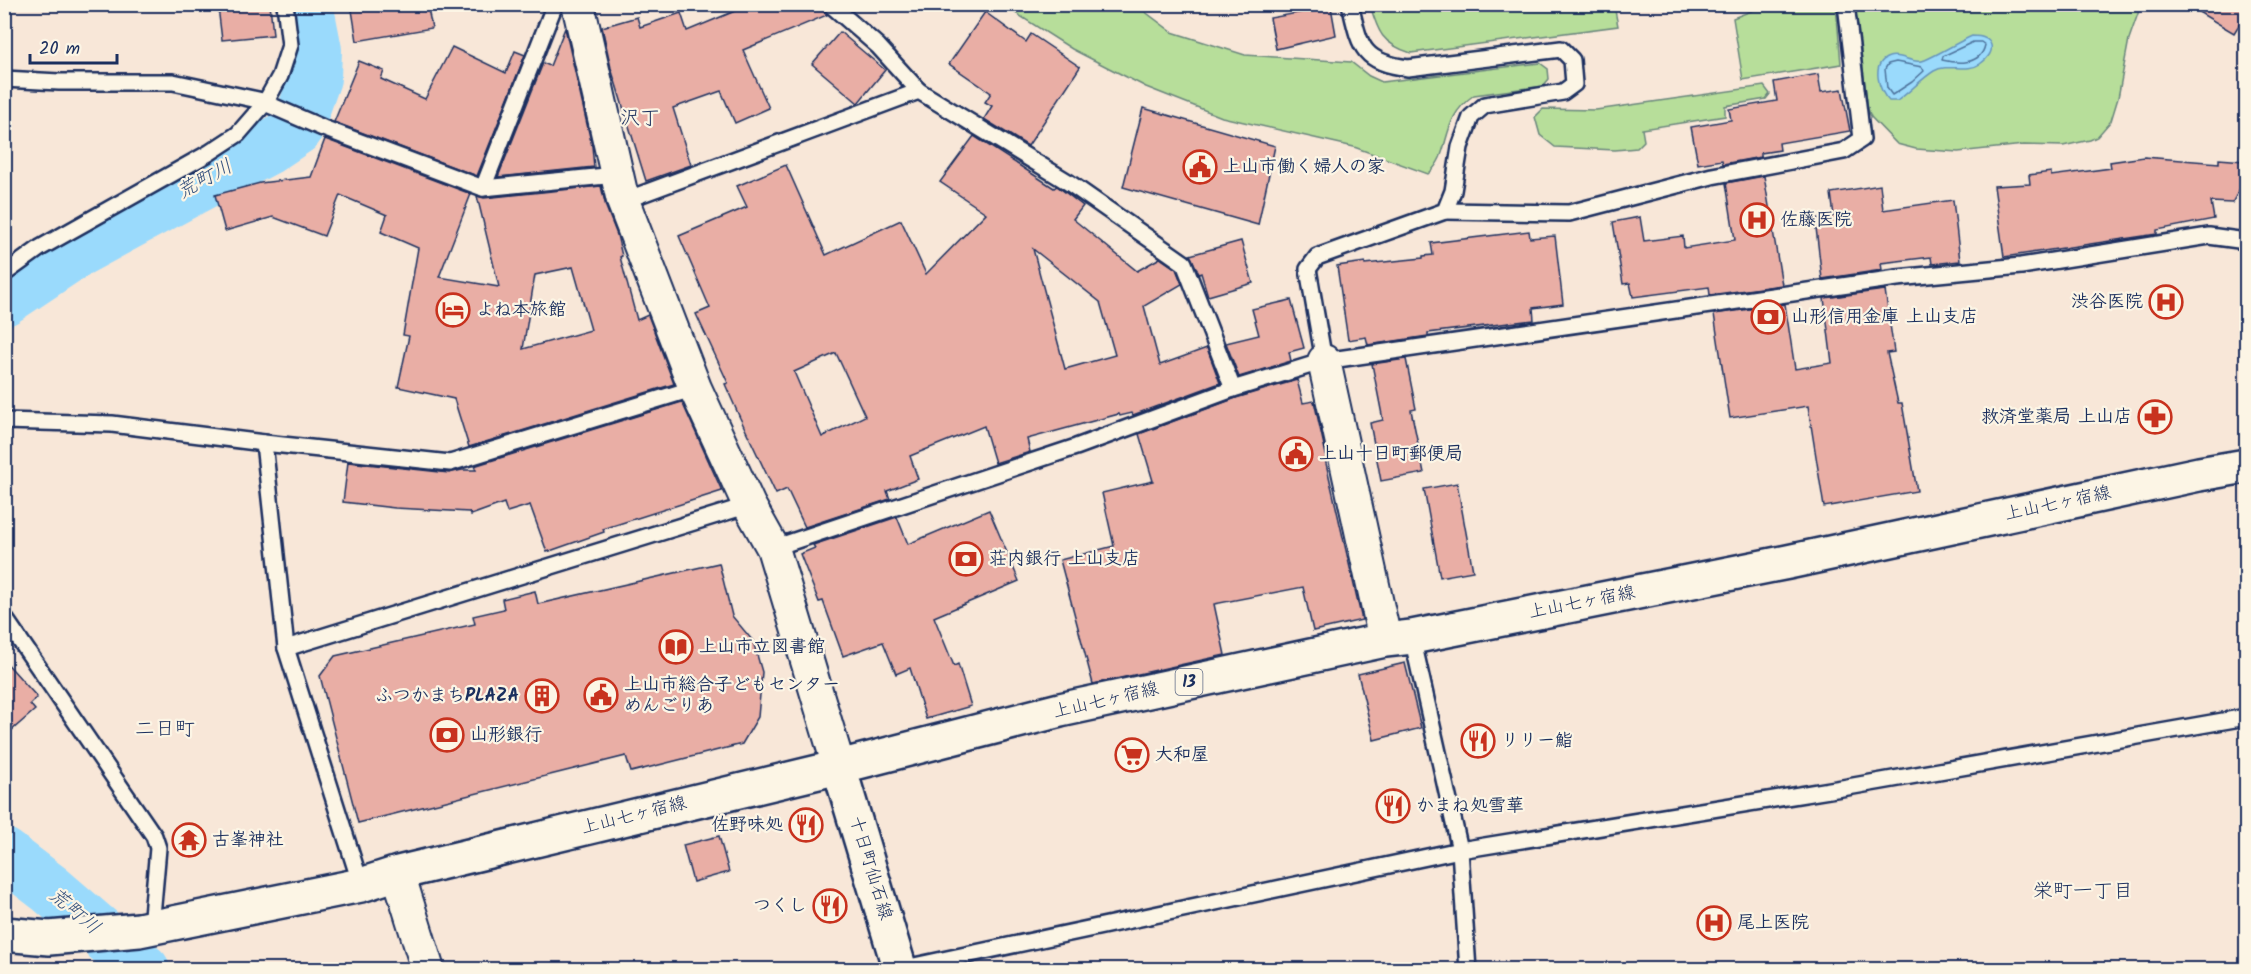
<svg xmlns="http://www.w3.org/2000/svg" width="2251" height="974" viewBox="0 0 2251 974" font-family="Kalam,'Klee One',sans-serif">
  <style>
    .green { fill: #b7de9a; stroke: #69867c; stroke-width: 1.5 }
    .water { fill: #9adafc; stroke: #6796bd; stroke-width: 1.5 }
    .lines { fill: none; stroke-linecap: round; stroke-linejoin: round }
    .shore { stroke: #4e739d; stroke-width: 1.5 }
    .river { stroke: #9adafc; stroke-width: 52 }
    .building { fill: #e9aea5; stroke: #1b2f5e; stroke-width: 1.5; fill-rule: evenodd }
    .service-casing { stroke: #1b2f5e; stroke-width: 20 }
    .minor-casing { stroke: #1b2f5e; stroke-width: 36 }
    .secondary-casing { stroke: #1b2f5e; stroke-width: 38 }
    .primary-casing { stroke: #1b2f5e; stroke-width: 38 }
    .service { stroke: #fcf5e5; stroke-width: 15 }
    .minor { stroke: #fcf5e5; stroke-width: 32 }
    .secondary { stroke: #fcf5e5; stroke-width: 33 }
    .primary { stroke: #fcf5e5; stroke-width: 33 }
    .labels { text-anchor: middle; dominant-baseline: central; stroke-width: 4.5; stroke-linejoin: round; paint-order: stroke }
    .shield { fill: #fcf5e5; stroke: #5e6a86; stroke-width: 1.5 }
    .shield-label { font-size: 16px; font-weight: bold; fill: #1b2f5e }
    .poi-label { font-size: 18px; font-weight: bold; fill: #1b2f5e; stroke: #fcf5e5; text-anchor: start }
    .street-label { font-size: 18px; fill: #1b2f5e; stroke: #fcf5e5 }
    .neighbourhood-label { font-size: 20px; fill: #1b2f5e; stroke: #fcf5e5 }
    .water-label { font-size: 20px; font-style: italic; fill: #34517e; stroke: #fcf5e5 }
  </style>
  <rect width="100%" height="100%" fill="#f8e7d8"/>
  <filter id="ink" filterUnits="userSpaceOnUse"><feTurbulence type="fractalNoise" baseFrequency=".0167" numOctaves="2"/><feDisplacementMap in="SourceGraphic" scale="12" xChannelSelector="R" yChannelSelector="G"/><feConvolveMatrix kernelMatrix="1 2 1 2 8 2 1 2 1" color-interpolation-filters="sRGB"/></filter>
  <g filter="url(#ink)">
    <g class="green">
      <path d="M1003,5H1136L1172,32L1245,55L1351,62L1369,76L1382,82L1540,63L1548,69L1549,79L1543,86L1474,95C1438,120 1453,153 1428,174L1354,147L1222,117L1146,87L1072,49Z"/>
      <path d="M1370,5H1614L1618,26L1411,53C1382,44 1378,32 1370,5Z"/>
      <polygon points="1767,5 1836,5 1841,64 1743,80 1733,18"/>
      <polygon points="1855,5 2141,5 2129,39 2118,98 2111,121 2097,137 2090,140 2063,146 2024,145 1958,152 1916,149 1897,144 1871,117 1868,109"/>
      <polygon points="1764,86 1770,94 1766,99 1725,106 1725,116 1642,129 1644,141 1637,148 1615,150 1555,147 1540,135 1535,117 1543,109 1596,110"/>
    </g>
    <path class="water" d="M1972,36C1994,36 1998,51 1980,64C1967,73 1948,63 1934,71C1921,79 1910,92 1897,101H1889C1879,92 1870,63 1889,57C1900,53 1914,65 1925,60C1941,53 1956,43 1972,36Z"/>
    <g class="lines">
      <g class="shore">
        <path d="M1973,42H1981L1985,45C1981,65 1958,64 1942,60L1943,56Z"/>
        <polygon points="1896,62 1922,67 1924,71 1912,82 1892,95 1887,88 1885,69 1888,64"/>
      </g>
      <g class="river">
        <polyline points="4,300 76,252 267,149 297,129 315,78 316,50 307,4"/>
        <polyline points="4,854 50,889 144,970"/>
      </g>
    </g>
    <g class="building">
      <polygon points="240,4 270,4 273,35 222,40 218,7"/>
      <polygon points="351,4 427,4 432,28 357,41"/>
      <polygon points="732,4 821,4 827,15 743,50 769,108 735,123 721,91 673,108 691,165 646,181 611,68 602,27 637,17 640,27 681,13 687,31 735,11"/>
      <polygon points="2185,4 2247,4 2247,12 2234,33"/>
      <polygon points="1331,7 1336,35 1276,49 1270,18"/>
      <polygon points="985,12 1026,42 1031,34 1080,67 1028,146 984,119 992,106 985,102 991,93 949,64"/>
      <polygon points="565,28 592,146 594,167 498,177 543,63 550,66"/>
      <polygon points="840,32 885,70 858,103 812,64"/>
      <polygon points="452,47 506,73 515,51 525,55 477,176 334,122 359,61 384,71 381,79 425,99"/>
      <polygon points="1818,74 1821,92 1842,89 1850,131 1779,143 1780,150 1761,153 1761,157 1723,164 1722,160 1698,164 1691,127 1731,120 1729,109 1777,101 1774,82"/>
      <polygon points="1143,108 1275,146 1258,225 1123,187"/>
      <path d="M974,136L1054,188L1057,186L1083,206L1073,219L1137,271L1160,258L1176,269L1182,284L1144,306L1160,365L1207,348L1220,383L1133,415L1132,413L1120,416L1119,414L1027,439L1030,452L995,463L984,426L910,456L918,479L887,491L890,499L805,527L787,489L776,494L740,418L725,384L728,383L696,314L710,308L679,236L747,207L737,186L786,165L826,255L901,220L926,274L986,213L940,182ZM1033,249L1100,302L1115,355L1065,369ZM836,353L865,416L822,437L794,372Z"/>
      <path d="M325,139L471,194L439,277L499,287L477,196L484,198L601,186L606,207L617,235L622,256L620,257L637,320L648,315L674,384L469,447L454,399L398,387L409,336L403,335L418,248L381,232L387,215L340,195L324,236L273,217L225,231L215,195L260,183L311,177ZM573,267L591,330L523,349L535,275Z"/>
      <polygon points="2144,157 2219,163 2219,159 2244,161 2243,183 2232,203 2211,202 2214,219 2157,230 2157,234 2004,257 1994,186 2030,184 2029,175 2051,172 2051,176 2111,168 2110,162"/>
      <polygon points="1764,176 1782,285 1710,295 1709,287 1633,297 1630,283 1623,284 1613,222 1640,217 1644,241 1683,236 1684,248 1735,240 1726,183"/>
      <polygon points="1880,185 1883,210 1953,200 1960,261 1932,264 1931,257 1881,263 1882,270 1822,279 1815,219 1834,216 1831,193"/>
      <polygon points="1529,231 1530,238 1555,236 1563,304 1533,308 1534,320 1428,333 1428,336 1368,345 1366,337 1348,340 1337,266 1365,262 1365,264 1423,258 1423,256 1433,255 1431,243"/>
      <polygon points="1241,241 1253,283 1208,296 1201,273 1199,274 1190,255"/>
      <polygon points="1885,290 1894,352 1887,353 1898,403 1902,403 1917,491 1824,507 1808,406 1730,418 1714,314 1785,304 1795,369 1832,363 1824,298"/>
      <polygon points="1291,300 1304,348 1289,352 1291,361 1239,377 1226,343 1259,335 1252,309"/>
      <polygon points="1406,359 1416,409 1411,410 1424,473 1381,481 1370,423 1383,420 1372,364"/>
      <polygon points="1297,380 1303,403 1314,401 1327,459 1325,459 1362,620 1313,631 1303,587 1214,604 1225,655 1093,684 1060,560 1114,546 1102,493 1153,481 1139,434 1236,398"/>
      <polygon points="682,402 722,491 603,529 604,532 547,552 530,505 507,512 504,503 471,515 469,512 395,508 343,502 348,462 449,473 462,470 476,470 474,466"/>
      <polygon points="1457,483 1473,571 1440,577 1424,489"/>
      <polygon points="989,510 1019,581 934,617 954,666 958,664 971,706 926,719 910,668 896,674 883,642 843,656 823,601 819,602 800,554 815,548 813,545 897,517 908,544"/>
      <polygon points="719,563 732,616 753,641 762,672 758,717 742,744 631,772 626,756 358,823 320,676 335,656 475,624 473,616 504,609 502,599 535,591 538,604"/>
      <polygon points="4,660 37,697 30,704 35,710 4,737"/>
      <polygon points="1405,663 1421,728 1374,740 1358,674"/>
      <polygon points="719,836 729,872 693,882 683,845"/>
    </g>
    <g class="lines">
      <g class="service-casing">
        <g id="service">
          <polyline points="830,4 878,46 919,91"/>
          <polyline points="4,79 59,82 173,82 258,100 323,128 483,188 616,175"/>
          <polyline points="483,188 555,4"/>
          <polyline points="623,201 919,91 1068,182 1184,263 1233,389"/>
          <polyline points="1445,211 1569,213 1712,176 1844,151 1862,139 1846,4"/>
          <polyline points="4,274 40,248 209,153 238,134 265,103 280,76 290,45 285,4"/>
          <path d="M1324,361L1308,269L1317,257L1445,211L1453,191L1460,147L1471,117L1485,105L1563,92L1574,84L1572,60L1561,49L1408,68C1361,62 1360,46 1350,4"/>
          <polyline points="4,421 112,424 264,443 450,463 695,388"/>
          <polyline points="264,443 286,648 361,885"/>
          <polyline points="773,548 1076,447 1233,389 1324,361 1897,278 2021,266 2209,236 2246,241"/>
          <polyline points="4,617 154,836 158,848 151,927"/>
          <polyline points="1412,637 1460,850 1468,970"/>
          <polyline points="286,648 749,505"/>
          <polyline points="900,969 1460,850 1842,788 2246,717"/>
        </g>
      </g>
      <g class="minor-casing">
        <g id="minor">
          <polyline points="578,4 623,201 695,388 749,505 773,548 839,767"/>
          <polyline points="1324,361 1385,640"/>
          <polyline points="398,873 428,970"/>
        </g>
      </g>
      <g class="secondary-casing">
        <polyline id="secondary" points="839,767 900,970"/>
      </g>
      <g class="primary-casing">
        <polyline id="primary" points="4,934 49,938 139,930 361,885 398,873 839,767 1060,710 1385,640 1412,637 1788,562 2199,474 2246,466"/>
      </g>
      <use href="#service" class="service"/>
      <use href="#minor" class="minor"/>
      <use href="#secondary" class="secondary"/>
      <use href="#primary" class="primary"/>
    </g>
  </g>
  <defs>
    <g id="civic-ring" transform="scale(1.725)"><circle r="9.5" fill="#fcf5e5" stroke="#c8321e" stroke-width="1.5"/><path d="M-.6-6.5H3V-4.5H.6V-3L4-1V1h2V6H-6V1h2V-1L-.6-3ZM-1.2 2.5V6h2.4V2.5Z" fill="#c8321e"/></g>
    <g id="hospital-ring" transform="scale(1.725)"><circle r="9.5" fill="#fcf5e5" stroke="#c8321e" stroke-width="1.5"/><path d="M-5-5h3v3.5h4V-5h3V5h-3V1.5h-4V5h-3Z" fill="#c8321e"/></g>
    <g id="hotel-ring" transform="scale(1.725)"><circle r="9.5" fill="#fcf5e5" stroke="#c8321e" stroke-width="1.5"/><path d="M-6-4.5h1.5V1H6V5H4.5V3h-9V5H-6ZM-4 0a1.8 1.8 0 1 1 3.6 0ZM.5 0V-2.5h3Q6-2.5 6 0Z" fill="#c8321e"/></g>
    <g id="bank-ring" transform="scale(1.725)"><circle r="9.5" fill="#fcf5e5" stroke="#c8321e" stroke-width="1.5"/><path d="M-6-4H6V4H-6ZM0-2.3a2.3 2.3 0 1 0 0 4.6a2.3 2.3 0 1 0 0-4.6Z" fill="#c8321e"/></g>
    <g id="pharmacy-ring" transform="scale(1.725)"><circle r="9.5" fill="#fcf5e5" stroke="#c8321e" stroke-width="1.5"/><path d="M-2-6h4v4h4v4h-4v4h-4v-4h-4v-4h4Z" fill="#c8321e"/></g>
    <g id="library-ring" transform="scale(1.725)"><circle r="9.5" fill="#fcf5e5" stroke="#c8321e" stroke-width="1.5"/><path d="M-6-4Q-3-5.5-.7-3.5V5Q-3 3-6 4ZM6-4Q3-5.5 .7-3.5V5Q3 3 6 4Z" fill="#c8321e"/></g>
    <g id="building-ring" transform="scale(1.725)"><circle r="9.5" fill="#fcf5e5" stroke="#c8321e" stroke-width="1.5"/><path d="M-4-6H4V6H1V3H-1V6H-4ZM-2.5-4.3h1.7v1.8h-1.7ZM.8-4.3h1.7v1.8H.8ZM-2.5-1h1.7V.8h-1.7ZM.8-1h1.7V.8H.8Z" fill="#c8321e"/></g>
    <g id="restaurant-ring" transform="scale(1.725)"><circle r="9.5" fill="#fcf5e5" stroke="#c8321e" stroke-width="1.5"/><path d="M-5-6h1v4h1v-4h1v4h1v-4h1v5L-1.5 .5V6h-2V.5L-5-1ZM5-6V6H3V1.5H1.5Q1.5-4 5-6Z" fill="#c8321e"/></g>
    <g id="supermarket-ring" transform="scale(1.725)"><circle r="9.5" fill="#fcf5e5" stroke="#c8321e" stroke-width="1.5"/><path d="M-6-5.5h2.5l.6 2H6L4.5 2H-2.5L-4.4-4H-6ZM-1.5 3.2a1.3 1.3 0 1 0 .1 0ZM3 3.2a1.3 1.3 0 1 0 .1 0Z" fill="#c8321e"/></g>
    <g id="temple-ring" transform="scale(1.725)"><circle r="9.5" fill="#fcf5e5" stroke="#c8321e" stroke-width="1.5"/><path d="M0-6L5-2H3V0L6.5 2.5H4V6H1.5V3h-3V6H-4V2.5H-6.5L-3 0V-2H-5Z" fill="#c8321e"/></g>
  </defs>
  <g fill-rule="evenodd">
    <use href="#civic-ring" x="1200" y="167"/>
    <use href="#hospital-ring" x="1757" y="220"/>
    <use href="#hospital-ring" x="2166" y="302"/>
    <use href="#hotel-ring" x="453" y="310"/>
    <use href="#bank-ring" x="1768" y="317"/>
    <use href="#pharmacy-ring" x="2155" y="417"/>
    <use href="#civic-ring" x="1296" y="454"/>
    <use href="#bank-ring" x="966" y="559"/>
    <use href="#library-ring" x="676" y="647"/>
    <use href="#civic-ring" x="601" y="695"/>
    <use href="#building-ring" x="542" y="696"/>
    <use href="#bank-ring" x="447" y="735"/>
    <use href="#restaurant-ring" x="1478" y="741"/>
    <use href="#supermarket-ring" x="1132" y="755"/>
    <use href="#restaurant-ring" x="1393" y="806"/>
    <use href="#restaurant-ring" x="806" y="825"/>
    <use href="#temple-ring" x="189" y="840"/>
    <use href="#restaurant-ring" x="830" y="906"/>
    <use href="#hospital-ring" x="1714" y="923"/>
  </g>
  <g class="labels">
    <rect class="shield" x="1175.5" y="669" width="27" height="26" rx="4.5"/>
    <g class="shield-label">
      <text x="1189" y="682">13</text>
    </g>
    <g class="poi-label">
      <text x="1223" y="167">上山市働く婦人の家</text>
      <text x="1780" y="220">佐藤医院</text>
      <text x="2143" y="302" text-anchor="end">渋谷医院</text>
      <text x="476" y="310">よね本旅館</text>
      <text x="1791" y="317">山形信用金庫 上山支店</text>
      <text x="2132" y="417" text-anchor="end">救済堂薬局 上山店</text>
      <text x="1319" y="454">上山十日町郵便局</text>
      <text x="989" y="559">荘内銀行 上山支店</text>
      <text x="699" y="647">上山市立図書館</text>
      <text x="624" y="685">上山市総合子どもセンター<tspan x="624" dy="21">めんごりあ</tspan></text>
      <text x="519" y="696" text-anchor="end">ふつかまちPLAZA</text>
      <text x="470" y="735">山形銀行</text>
      <text x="1501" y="741">リリー鮨</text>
      <text x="1155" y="755">大和屋</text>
      <text x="1416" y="806">かまね処雪華</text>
      <text x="783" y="825" text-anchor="end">佐野味処</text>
      <text x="212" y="840">古峯神社</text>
      <text x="807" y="906" text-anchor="end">つくし</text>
      <text x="1737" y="923">尾上医院</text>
    </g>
    <g class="street-label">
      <text transform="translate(2058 504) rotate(-12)">上山七ヶ宿線</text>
      <text transform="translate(1582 603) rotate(-11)">上山七ヶ宿線</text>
      <text transform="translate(1106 701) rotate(-13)">上山七ヶ宿線</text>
      <text transform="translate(634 816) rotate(-14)">上山七ヶ宿線</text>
      <text transform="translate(870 868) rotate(73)">十日町仙石線</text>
    </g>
    <g class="neighbourhood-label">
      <text x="640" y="119">沢丁</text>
      <text x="165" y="730">二日町</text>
      <text x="2083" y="892">栄町一丁目</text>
    </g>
    <g class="water-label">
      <text transform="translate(205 180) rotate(-29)">荒町川</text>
      <text transform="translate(74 912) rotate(40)">荒町川</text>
    </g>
  </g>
  <rect width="2251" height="974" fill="none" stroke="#fcf5e5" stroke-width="24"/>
  <rect x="12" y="12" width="2227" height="950" fill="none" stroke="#1b2f5e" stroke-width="2" filter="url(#ink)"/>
  <path d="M30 54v9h87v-9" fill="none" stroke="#1b2f5e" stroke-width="3"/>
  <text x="39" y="54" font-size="18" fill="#1b2f5e" stroke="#fcf5e5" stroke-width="4.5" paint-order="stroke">20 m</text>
</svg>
